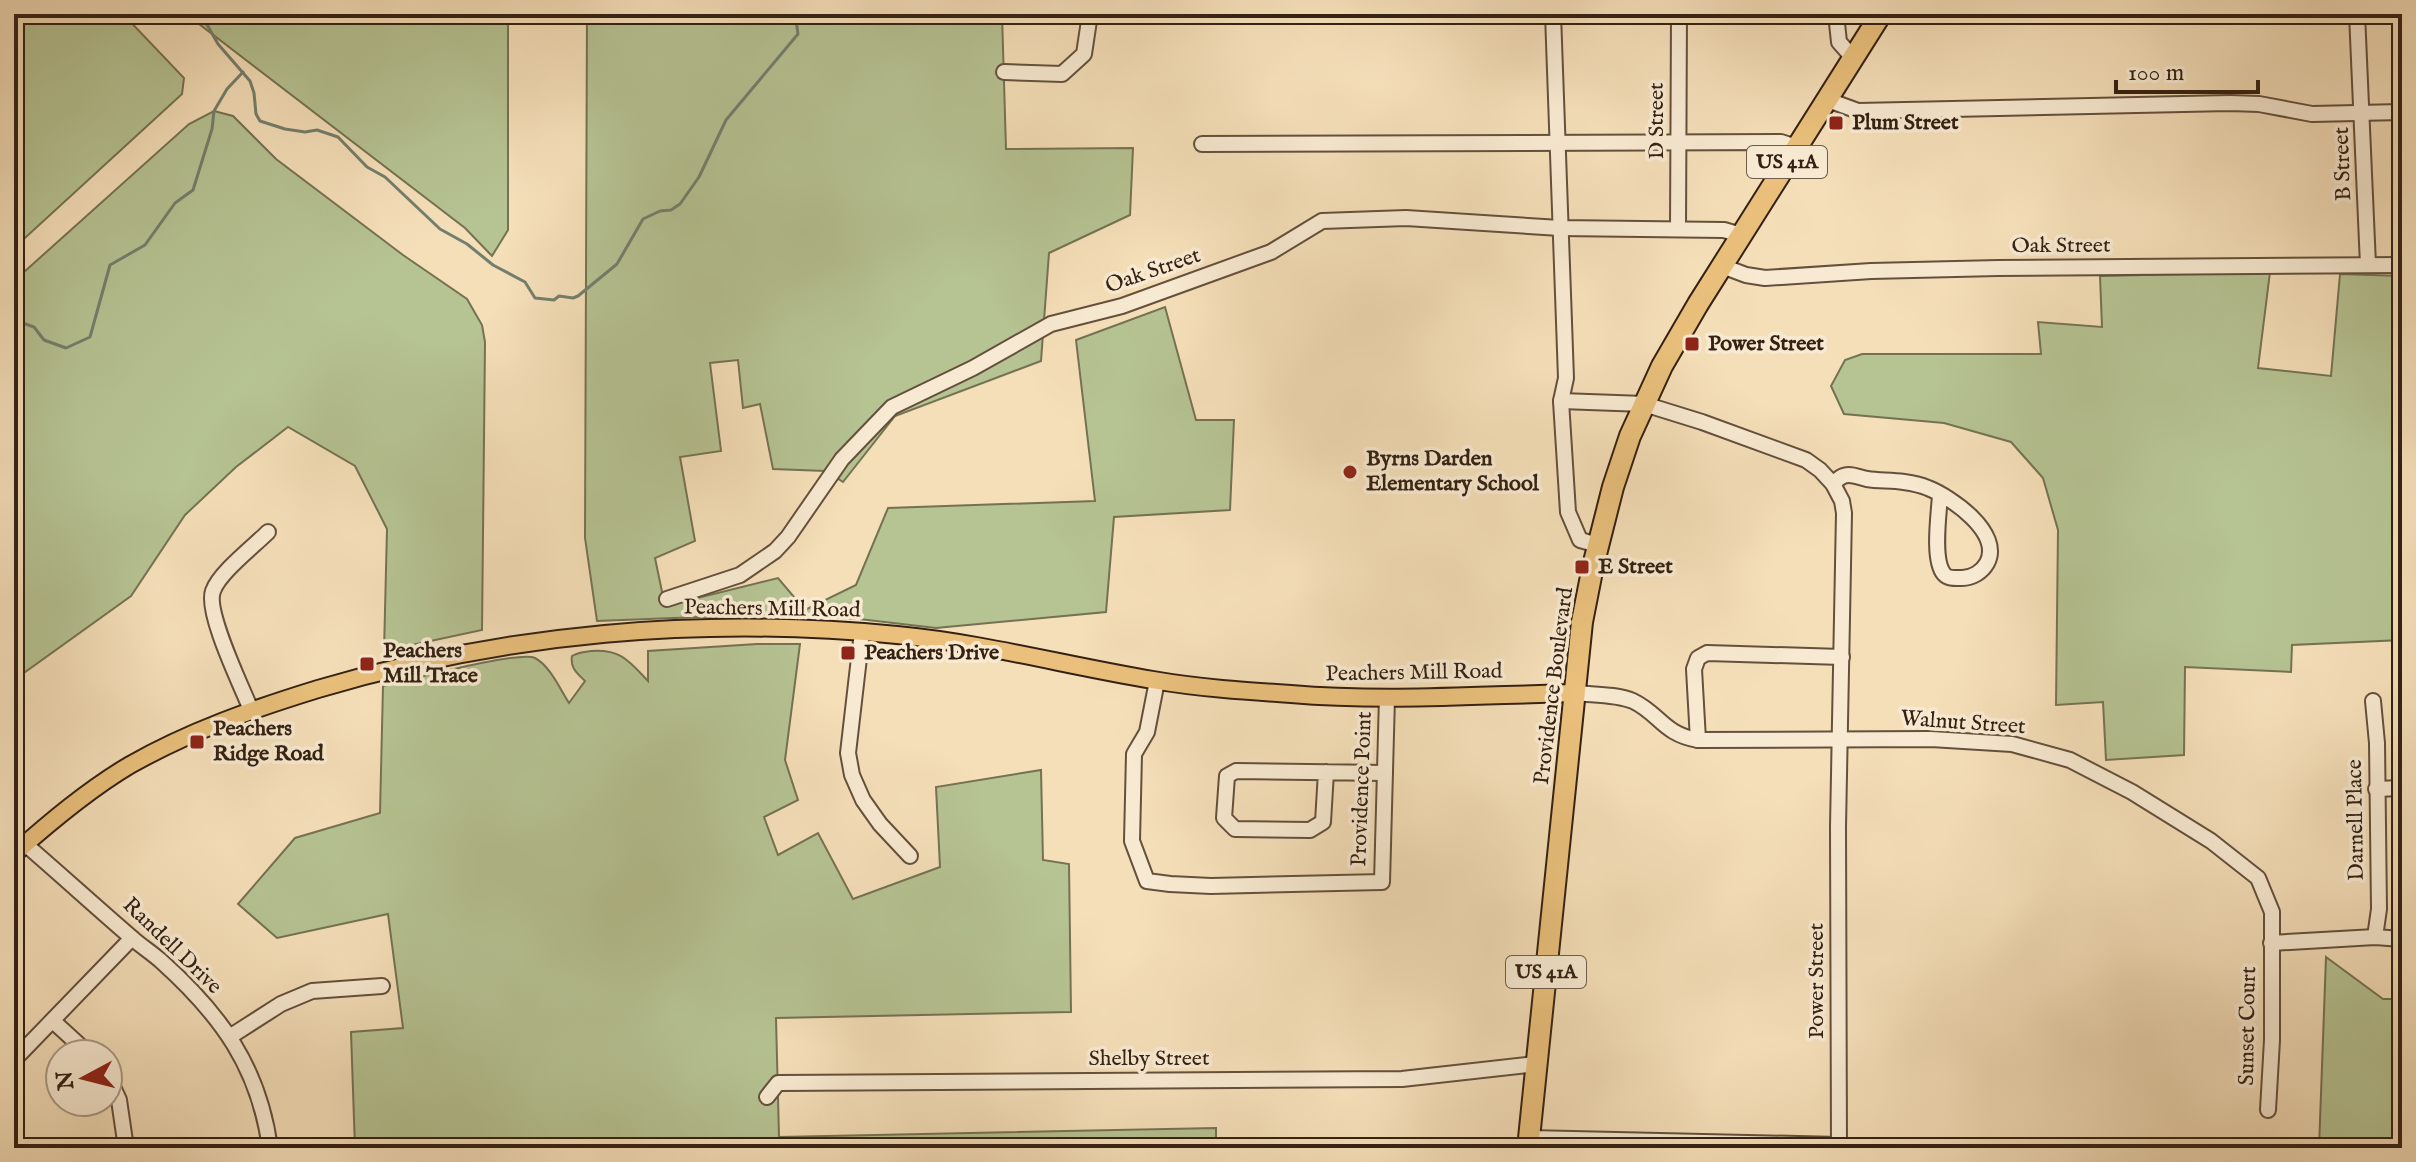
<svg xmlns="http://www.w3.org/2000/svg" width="2416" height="1162" viewBox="0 0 2416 1162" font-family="'IM FELL English',serif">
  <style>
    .green { fill: #b6c393; stroke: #757253; stroke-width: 2 }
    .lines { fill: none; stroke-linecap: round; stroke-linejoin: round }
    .stream { stroke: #737f6e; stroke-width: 3 }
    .minor-casing { stroke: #64503c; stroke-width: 18 }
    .major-casing { stroke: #342113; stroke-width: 20 }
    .highway-casing { stroke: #342113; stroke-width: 24 }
    .minor { stroke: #f8ead2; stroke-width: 14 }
    .major { stroke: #eac07c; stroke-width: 16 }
    .highway { stroke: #eac07c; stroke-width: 20 }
    .poi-dot { fill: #8f2418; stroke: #f8ead2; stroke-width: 3 }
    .labels { text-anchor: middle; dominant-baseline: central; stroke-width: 7; stroke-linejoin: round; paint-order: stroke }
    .shield { fill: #f8ead2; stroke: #6f5d4c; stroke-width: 2 }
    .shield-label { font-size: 20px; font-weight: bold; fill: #342113 }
    .street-label { font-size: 22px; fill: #342113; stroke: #f8ead2 }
    .poi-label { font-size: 22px; font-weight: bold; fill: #342113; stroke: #f8ead2; text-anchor: start }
  </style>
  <rect width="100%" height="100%" fill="#f5dfb9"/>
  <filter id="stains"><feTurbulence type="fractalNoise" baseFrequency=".0025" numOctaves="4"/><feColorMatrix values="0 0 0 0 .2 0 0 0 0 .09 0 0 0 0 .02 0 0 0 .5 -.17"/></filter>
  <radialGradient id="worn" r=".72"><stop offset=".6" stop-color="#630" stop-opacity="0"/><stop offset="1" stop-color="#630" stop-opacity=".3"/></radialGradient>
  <g class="green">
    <polygon points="14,14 123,14 184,78 182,94 14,248"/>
    <polygon points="186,14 508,14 508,230 492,256 465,228"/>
    <polygon points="587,14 1002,14 1006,149 1133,148 1130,215 1049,253 1041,361 895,416 843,482 826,471 773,469 760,404 743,408 738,360 710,363 721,451 680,457 695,541 655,558 665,606 778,578 805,610 856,585 888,508 1095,501 1076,340 1165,307 1196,420 1234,420 1230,510 1114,517 1106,612 936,628 859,619 775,614 597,621 585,538"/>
    <polygon points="214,111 233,116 276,159 403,255 467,299 482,325 485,342 482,630 384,651 387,529 355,466 288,427 236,467 185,515 131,596 14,680 14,281 189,124"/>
    <polygon points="2270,272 2258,368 2331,376 2340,274 2402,276 2402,640 2292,645 2291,672 2185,667 2184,755 2106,760 2103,702 2056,705 2058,530 2043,478 2011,442 1944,423 1844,414 1831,386 1845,360 1862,354 2041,354 2038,322 2102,327 2100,276"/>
    <path d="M757,644H800L785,760L798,800L764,817L778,855L818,833L853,899L940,867L936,787L1041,770L1043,860L1069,864L1071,1012L776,1018L779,1137L1216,1128V1148H355L351,1032L403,1028L388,914L277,938L238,904L295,838L380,813L383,686C406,681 520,650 535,658C550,666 560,689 569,703L585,681C577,673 570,668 572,656C578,652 583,652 591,651C621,649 629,661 648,681V651Z"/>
    <polygon points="2326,957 2383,999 2402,999 2402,1148 2319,1148"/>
  </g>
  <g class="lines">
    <g class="stream">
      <polyline points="201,14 218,44 250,81 254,93 256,114 260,121 285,129 305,132 317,130 338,137 367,167 385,177 440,229 467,244 493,265 525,282 535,298 554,300 559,296 573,298 578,296 617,264 643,219 660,211 671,210 680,204 699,177 726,120 798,34 795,14"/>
      <polyline points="14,320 34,327 44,340 66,348 90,337 110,265 145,245 175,203 193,190 212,129 214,111 227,89 243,72"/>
    </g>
    <g class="minor-casing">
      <g id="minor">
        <polyline points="1553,14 1566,378 1561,401 1568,512 1580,540 1598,545"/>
        <polyline points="1836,14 1839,42 1854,59"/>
        <polyline points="2357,14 2368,265"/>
        <polyline points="1004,72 1062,74 1084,54 1090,14"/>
        <polyline points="1828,100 1858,111 2230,103 2259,104 2312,114 2402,112"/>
        <polyline points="1202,144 1781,142 1796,147"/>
        <polyline points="1678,228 1679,14"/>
        <polyline points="1722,266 1746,275 1765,278 1871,271 1998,268 2402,265"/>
        <polyline points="1561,401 1644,404 1702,422 1806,460 1820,470 1833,484 1842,501 1844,513 1838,827 1839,1148"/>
        <path d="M1833,484C1838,479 1842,475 1849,475C1855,475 1861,478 1867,479C1879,481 1891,480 1904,482C1911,483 1921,485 1928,488C1951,497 2003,533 1987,563C1982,572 1972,578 1962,578C1956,578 1948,579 1944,574C1932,560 1939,513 1940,495"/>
        <polyline points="667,599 740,575 775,551 788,537 842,459 892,407 973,368 1051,324 1122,306 1271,252 1322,221 1406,218 1560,228 1724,230 1741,235"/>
        <polyline points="862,632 848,753 852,775 863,800 880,824 910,856"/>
        <polyline points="1157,681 1147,732 1134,754 1132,841 1147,881 1170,884 1211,886 1382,882 1387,697"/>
        <path d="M1575,693C1594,695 1616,694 1633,701C1660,714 1663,734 1698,740L1931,739L2012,744L2070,760L2132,792L2211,841L2258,878L2272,912V1040L2268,1110"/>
        <polyline points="2373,701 2377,743 2379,909 2375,937"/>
        <path d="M251,710C242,687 205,612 213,591C219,573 254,546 268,532"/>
        <polyline points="1698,740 1694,669 1698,658 1707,653 1842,657"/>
        <polyline points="1326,772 1323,822 1310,830 1235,829 1224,818 1227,776 1236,771 1385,773"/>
        <polyline points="2376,789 2402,788"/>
        <path d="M25,844C61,875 96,907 132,938C141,946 152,953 161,961C221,1015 259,1067 270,1148"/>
        <polyline points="2271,943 2375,937 2402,939"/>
        <polyline points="53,1021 89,1054"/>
        <polyline points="231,1036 281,1004 312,991 382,986"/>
        <polyline points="14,1060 132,938"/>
        <polyline points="108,1076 119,1100 126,1148"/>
        <polyline points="767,1097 778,1083 1402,1079 1536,1064"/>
        <polyline points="1529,1138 1839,1145"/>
      </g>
    </g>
    <g class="major-casing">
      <path id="major" d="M14,854C50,822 88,790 130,765C190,731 253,709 318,689C505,633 703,616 897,635C983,643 1068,666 1153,680C1199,688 1245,691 1291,694C1385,702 1481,695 1575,693"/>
    </g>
    <g class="highway-casing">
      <polyline id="highway" points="1528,1148 1582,622 1593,566 1613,487 1630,436 1662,366 1698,304 1881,14"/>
    </g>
    <use href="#minor" class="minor"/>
    <use href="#major" class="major"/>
    <use href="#highway" class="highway"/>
  </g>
  <g class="poi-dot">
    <rect x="1828" y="115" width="16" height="16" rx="4"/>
    <rect x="1684" y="336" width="16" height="16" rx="4"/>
    <circle cx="1350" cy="472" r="8"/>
    <rect x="1574" y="559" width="16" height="16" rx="4"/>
    <rect x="840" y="645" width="16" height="16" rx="4"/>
    <rect x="359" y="656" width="16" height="16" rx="4"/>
    <rect x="189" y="734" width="16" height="16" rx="4"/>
  </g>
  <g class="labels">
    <g class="shield">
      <rect x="1747" y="146" width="80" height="32" rx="6"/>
      <rect x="1506" y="956" width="80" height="32" rx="6"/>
    </g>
    <g class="shield-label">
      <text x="1787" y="162">US 41A</text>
      <text x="1546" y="972">US 41A</text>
    </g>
    <g class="street-label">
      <text transform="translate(1657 121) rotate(-90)">D Street</text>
      <text transform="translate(2343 164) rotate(-92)">B Street</text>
      <text x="2061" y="246">Oak Street</text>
      <text transform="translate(1153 271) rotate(-19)">Oak Street</text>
      <text transform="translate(772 609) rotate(1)">Peachers Mill Road</text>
      <text transform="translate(1414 673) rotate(-1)">Peachers Mill Road</text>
      <text transform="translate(1554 686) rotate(-83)">Providence Boulevard</text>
      <text transform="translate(1963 723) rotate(4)">Walnut Street</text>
      <text transform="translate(1362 789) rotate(-88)">Providence Point</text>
      <text transform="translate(2356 820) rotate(-91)">Darnell Place</text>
      <text transform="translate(172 946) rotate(44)">Randell Drive</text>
      <text transform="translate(1817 981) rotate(-90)">Power Street</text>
      <text transform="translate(2248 1026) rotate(-89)">Sunset Court</text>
      <text x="1149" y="1059">Shelby Street</text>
    </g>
    <g class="poi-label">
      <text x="1852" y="123">Plum Street</text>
      <text x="1708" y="344">Power Street</text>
      <text x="1366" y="459">Byrns Darden<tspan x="1366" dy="25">Elementary School</tspan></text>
      <text x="1598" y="567">E Street</text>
      <text x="383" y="651">Peachers<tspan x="383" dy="25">Mill Trace</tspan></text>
      <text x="864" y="653">Peachers Drive</text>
      <text x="213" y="729">Peachers<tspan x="213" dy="25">Ridge Road</tspan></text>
    </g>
  </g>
  <rect width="2416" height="1162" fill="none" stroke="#f5dfb9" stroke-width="48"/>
  <rect x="16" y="16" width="2384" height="1130" fill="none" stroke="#342113" stroke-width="4"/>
  <rect x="24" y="24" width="2368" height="1114" fill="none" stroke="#342113" stroke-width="2"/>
  <g transform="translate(84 1078) rotate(263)"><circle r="38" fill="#f8ead2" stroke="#aa9a86" stroke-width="2"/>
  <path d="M0-6L14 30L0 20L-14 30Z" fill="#8f2418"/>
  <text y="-12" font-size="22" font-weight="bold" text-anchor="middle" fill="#342113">N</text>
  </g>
  <path d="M2116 80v12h142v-12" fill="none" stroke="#342113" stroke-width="4"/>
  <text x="2128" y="80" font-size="24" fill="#342113" stroke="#f8ead2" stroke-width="6" paint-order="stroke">100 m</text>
  <rect width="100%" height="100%" filter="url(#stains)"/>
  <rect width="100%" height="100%" fill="url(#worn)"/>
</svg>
